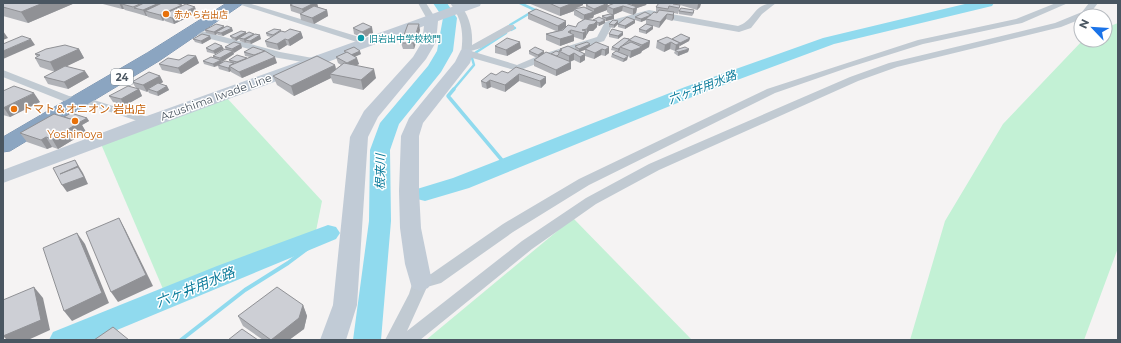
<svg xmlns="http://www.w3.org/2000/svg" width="1121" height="343" viewBox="0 0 1121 343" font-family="Montserrat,'Noto Sans JP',sans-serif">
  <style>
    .green { fill: #c3f1d5 }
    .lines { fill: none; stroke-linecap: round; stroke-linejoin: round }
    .stream-far2 { stroke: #90daee; stroke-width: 2.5 }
    .stream-far1 { stroke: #90daee; stroke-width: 3.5 }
    .stream { stroke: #90daee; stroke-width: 4 }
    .river { fill: #90daee; fill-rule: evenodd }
    .highway-casing { stroke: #7690ad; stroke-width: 1 }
    .street { fill: #c1cad2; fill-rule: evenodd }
    .secondary { fill: #c1cbd6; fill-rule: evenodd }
    .highway { fill: #8ba5c1; fill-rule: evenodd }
    .wall { fill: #b0b2b7; fill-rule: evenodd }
    .shaded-wall { fill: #909195 }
    .building { fill: #cdcfd5; stroke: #909195 }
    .food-dot { fill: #e8710a; stroke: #fff; stroke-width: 1.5 }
    .culture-dot { fill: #0f9aa8; stroke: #fff; stroke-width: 1.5 }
    .labels { text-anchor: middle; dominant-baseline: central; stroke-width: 3; stroke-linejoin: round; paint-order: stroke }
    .far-food-label { font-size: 9px; fill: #c56008; stroke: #fff; text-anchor: start }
    .far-culture-label { font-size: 9px; fill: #0d838f; stroke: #fff; text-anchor: start }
    .shield { fill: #fff; stroke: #808990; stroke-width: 1 }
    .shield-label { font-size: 10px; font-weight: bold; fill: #4a5661 }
    .street-label { font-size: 11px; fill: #4a5661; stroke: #fff }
    .food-label { font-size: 11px; fill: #c56008; stroke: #fff; text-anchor: start }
    .water-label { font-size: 12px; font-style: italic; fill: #0c7c9b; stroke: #fff }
    .near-water-label { font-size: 14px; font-style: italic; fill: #0c7c9b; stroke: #fff }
  </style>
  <rect width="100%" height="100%" fill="#f5f3f3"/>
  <g class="green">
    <polygon points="1118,23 1118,248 1084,340 910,340 945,221 1003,124 1083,40 1105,40 1105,28"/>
    <polygon points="226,97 322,201 316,231 163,289 101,144"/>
    <polygon points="573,218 692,340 426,340"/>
  </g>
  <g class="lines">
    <g class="stream-far2">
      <polyline points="976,3 980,6"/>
      <polyline points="511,30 515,28 510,25 535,10 520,3"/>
      <polyline points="453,90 474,65 472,58 475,53 506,33"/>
    </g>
    <polyline class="stream-far1" points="454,89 448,96 506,165"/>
    <polyline class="stream" points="181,340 245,290 288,263 328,233"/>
    <g class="river">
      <polygon points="433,3 447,3 457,18 453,51 441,72 399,124 390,150 391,221 381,340 353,340 369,221 370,150 380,123 428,66 437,51 443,18"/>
      <polygon points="969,3 994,3 992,6 834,44 697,95 469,188 425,201 417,199 414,194 417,189 453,178 685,87 823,38"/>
      <polygon points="328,225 336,227 340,233 336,239 93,340 49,340 53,332 217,266"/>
    </g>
    <g class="highway-casing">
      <polygon id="highway" points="227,3 244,3 159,61 10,151 3,152 3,137 147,53"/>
    </g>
    <g class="street">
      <polygon points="235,3 248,3 369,40 371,42 366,45 363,44"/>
      <polygon points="418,3 426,3 436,19 434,21 428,21"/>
      <path d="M450,3H459C469,15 473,29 472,45L508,25H514V29L481,48L471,51L517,65L543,54L597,37L605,22L649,10L738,26C756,20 752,3 776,3L762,14L751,28L739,32L649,16L612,26L604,41L551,58L518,71L462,55L461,53C464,33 462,19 450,3Z"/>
      <polygon points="1056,3 1068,3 1022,23 923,44 847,68 775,93 589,185 513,232 441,283 427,287 407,331 522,241 586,198 649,164 850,77 889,63 1055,23 1082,12 1089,3 1098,3 1088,16 1081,16 1081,19 1061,27 897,67 858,81 659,170 596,204 532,249 420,340 385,340 409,294 414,278 431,274 503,224 579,179 767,89 918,40 1016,19"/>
      <polygon points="202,31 280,52 318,59 319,61 314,64 273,57 268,54 199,36 197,34"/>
      <polygon points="3,70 69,96 94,100 154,119 156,121 150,125 89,105 63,101 3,77"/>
    </g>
    <g class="secondary">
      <polygon points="463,3 481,3 480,6 438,21 436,42 426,59 378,117 368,137 357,305 346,340 320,340 333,305 350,137 364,111 413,57 422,42 424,26 3,183 3,170 144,117"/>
      <polygon points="466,49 471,50 473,53 470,63 423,123 419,136 419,191 421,228 432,282 428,288 420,291 412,288 405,264 400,228 399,191 401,136 409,118 455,62 461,50"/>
    </g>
    <use href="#highway" class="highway"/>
  </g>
  <g class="wall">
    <polygon points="3,3 75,3 28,23 3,16"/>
    <polygon points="99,3 160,3 160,4 182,5 182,6 197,13 174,24 165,21 164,20 163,21 148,17 147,16 146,16 136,13 125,10 124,9 122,9"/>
    <polygon points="292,3 317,3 318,7 327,10 328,16 314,24 301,20 300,14 291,11 290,5 293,3"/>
    <path d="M528,3H583V5L576,9L586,8V5L608,6L615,3H647L646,5L637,8L636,13L633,15L622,11L613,15L614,19L606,21H605V23L599,26L597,25V27L593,31H589L586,36V37L583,40L574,37V41L560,46L546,40V34L556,31L528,19V13L566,27H576L583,20L574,15V11L560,16ZM607,10V12L610,14L602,16V19L593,20L588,19L593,18L594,15Z"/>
    <polygon points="659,3 701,3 700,7 697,10 680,5 679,11 678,14 674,13 674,18 672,21 666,19 659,28 653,26 653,29 646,34 639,32 639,29 646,24 646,20 641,22 635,20 635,17 651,15 656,13 656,7"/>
    <polygon points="694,10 694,13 692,16 679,14 679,11"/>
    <polygon points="635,20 635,23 625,29 618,27 618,24 614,28 609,27 609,24 618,21 618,23"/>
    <polygon points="225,27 233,31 223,36 218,35 217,34 215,35 206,33 205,30"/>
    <polygon points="353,28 373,33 363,38 354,34"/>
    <polygon points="281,30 281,31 285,32 301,32 303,38 290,46 287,45 279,50 267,47 265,41 271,37 267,36 266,33"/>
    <polygon points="420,30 414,49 403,49 401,43"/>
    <polygon points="246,32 246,34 254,35 261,39 251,44 246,43 246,42 245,43 240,41 239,39 236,41 232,39 230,36"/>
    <polygon points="623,32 623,35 618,39 609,37 609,34"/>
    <polygon points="210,36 211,39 202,44 195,42 193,39"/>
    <polygon points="624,38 650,41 649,47 642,51 641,53 630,58 628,56 627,60 623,62 611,57 612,54 616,51 611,50 612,47"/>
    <polygon points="690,38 689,41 679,46 679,49 689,49 688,52 678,56 674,53 675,51 670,49 664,52 656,48 657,41 672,39"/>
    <path d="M590,44V46L609,47V53L605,56L601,55L594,59L585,56V60L580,63L574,60L570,62L571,69L556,76L534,66V60L537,58L529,54V51H544V53L551,54L559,52L560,49H575V46ZM585,50V54L580,51Z"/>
    <polygon points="495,46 521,48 507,56 495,53"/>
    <polygon points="225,47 242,48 233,53 234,54 222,62 222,63 230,62 229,60 247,58 250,57 245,56 244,52 253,47 277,63 242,78 231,72 231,71 229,72 219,69 218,66 214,67 204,64 203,61 213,58 213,56 226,49"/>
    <polygon points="206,48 224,49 215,54 207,52"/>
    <polygon points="79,49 84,58 66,66 89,77 68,89 48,84 44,77 55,72 40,67 35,58 37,57 35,54"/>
    <polygon points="344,51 361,54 355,57 359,64 357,65 376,78 363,90 333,83 331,78 294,96 277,85 273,76 335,65 336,69 341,65 338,63 336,57 345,53"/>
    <polygon points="196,56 199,63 181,74 162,70 159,64"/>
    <polygon points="508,73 546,77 546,83 541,88 519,81 505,92 491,87 487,89 482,87 481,81 496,75"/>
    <polygon points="160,76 163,82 160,84 167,86 169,90 158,96 149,93 148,91 147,92 136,88 132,82"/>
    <polygon points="139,89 142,96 124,106 113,102 109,96"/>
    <polygon points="3,91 40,102 10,117 3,115"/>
    <polygon points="64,117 87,118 89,121 82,125 86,132 58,149 52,147 47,149 27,142 20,133"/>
    <polygon points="303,305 307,316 304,329 289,340 263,340 243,326 238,316"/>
  </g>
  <g class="shaded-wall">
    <polygon points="43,3 75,3 28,23 21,12"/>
    <polygon points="119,3 137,3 122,4 124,9 122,9"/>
    <polygon points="159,3 160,3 162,9 145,11 147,16 146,16 143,10"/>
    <polygon points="314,3 317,3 318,7 304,15 302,9"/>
    <polygon points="573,3 583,3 583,5 576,8 576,10 574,9 574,11 560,16 560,8"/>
    <polygon points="608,3 607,10 594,15 593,18 584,20 584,15 594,12 594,9"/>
    <polygon points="633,3 647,3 646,5 637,8 636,13 633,15 633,9 631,8 632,4"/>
    <polygon points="699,3 701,3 700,7 697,10 698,4"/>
    <polygon points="182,5 184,11 162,15 164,20 163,21 160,15"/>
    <polygon points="623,6 622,11 613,15 613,9"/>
    <polygon points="195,7 197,13 174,24 172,18"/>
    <polygon points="327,10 328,16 314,24 312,18"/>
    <polygon points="674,12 674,18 672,21 673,15"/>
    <polygon points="667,14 666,19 659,28 660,22"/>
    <polygon points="614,15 614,19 606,21 606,18"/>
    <polygon points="651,15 646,19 646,20 641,22 641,19"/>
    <polygon points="605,20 605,23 599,26 599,23"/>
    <polygon points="635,20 635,23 625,29 625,26"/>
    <polygon points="566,21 566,27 558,32 558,26"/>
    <polygon points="597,21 597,27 593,31 589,31 586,36 587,29 589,25"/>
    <polygon points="618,21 618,24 614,28 614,25"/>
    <polygon points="419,24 420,30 414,49 413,43"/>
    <polygon points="224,26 225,29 216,32 217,34 215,35 214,32"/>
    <polygon points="653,26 653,29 646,34 646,31"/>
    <polygon points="372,27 373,33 363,38 362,32"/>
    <polygon points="232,28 233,31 223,36 221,33"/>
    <polygon points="571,30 571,36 574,35 574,41 560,46 560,39"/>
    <polygon points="3,31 8,38 3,40"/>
    <polygon points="586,31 586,37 583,40 583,33"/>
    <polygon points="246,32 247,35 239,38 239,39 236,41 235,38"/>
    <polygon points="301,32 303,38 290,46 288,40"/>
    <polygon points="623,32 623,35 618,39 618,36"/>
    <polygon points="254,34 255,37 245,40 246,42 245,43 244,39"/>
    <polygon points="260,35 261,39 251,44 250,41"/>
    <polygon points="210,36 211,39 202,44 201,41"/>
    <polygon points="690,38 689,41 680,46 680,43"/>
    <polygon points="31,39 35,45 3,59 3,51"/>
    <polygon points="285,39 287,45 279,50 277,44"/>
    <polygon points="650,41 649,47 642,51 641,53 630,58 631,51 641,47 642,45"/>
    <polygon points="520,42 521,48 507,56 506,50"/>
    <polygon points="671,42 670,49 664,52 665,45"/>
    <polygon points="680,43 679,49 675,51 676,45"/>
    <polygon points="241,44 242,48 234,53 232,49"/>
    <polygon points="590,44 590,48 579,52 579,49"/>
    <polygon points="222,46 224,49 215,54 213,51"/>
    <polygon points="609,47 609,53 605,56 605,50"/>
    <polygon points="620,47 620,50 618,52 618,49"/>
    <polygon points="79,49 84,58 55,72 50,62"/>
    <polygon points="602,49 601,55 594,59 595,53"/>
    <polygon points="689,49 688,52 678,56 678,52"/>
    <polygon points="233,51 234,54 222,62 220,58"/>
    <polygon points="360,51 361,54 351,58 350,55"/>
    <polygon points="544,51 544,54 538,58 538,55"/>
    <polygon points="574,53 574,60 569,62 569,56"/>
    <polygon points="585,54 585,60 580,63 580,57"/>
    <polygon points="196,56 199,63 181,74 178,68"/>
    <polygon points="628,56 627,60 623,62 624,59"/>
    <polygon points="275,57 277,63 242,78 239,72"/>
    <polygon points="357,58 359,64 349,69 347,63"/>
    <polygon points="221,60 222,63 214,67 213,64"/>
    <polygon points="571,62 571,69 556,76 556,70"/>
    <polygon points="335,65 337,75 330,74 331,78 294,96 291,86"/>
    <polygon points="230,67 231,71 229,72 228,68"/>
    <polygon points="374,69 376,78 363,90 361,80"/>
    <polygon points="85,71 89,77 68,89 64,82"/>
    <polygon points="519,74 519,81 505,92 505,85"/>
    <polygon points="160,76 163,82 150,90 148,89 148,91 147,92 143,85"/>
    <polygon points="546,77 546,83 541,88 540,81"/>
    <polygon points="490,80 491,87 487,89 486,83"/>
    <polygon points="167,86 169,90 158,96 157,92"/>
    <polygon points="139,89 142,96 124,106 121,99"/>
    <polygon points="34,93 40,102 10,117 4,108"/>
    <polygon points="87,118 89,121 82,125 86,132 58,149 52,139"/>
    <polygon points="46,137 52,147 47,149 41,140"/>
    <polygon points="75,160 83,173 88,184 67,192 62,185"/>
    <polygon points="119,218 125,229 153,286 118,302 111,292"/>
    <polygon points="77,233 85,244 109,303 72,321 64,311"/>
    <polygon points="34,287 43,298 50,330 28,340 7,340 3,336"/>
    <polygon points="303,305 307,316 304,329 289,340 271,340"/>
  </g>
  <g class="building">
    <polygon points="3,3 43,3 21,12 3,7"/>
    <polygon points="124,3 142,3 133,7 122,4"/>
    <polygon points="144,3 159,3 143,10 134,8"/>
    <polygon points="162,3 175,3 182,5 160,15 145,11"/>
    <polygon points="294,3 314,3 302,9 290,5"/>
    <polygon points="549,3 573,3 560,8"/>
    <polygon points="589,3 608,3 594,9 586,5"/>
    <polygon points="615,3 625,3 637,7 633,9 623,6 613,9 607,6"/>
    <polygon points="659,3 674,3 673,4 680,5 679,8 669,6 668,9 656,7"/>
    <polygon points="186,4 195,7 172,18 162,15"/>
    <polygon points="314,6 327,10 312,18 300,14"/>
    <polygon points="584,7 594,12 584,15 574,9"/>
    <polygon points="681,8 694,10 693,13 679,11"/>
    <polygon points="536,9 566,21 558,26 528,13"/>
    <polygon points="659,10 674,12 673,15 667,14 660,22 646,19 654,12 657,13"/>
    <polygon points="645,12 651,15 641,19 635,17"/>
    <polygon points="610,14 614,15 606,18 602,16"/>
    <polygon points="599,17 605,20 599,23 593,20"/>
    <polygon points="627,17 635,20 625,26 618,24"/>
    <polygon points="585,19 597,21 594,24 589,25 587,29 582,30 586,31 583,33 571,30 568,32 574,35 560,39 546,34 563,30 568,25 576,27 578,23"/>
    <polygon points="613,20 618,21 614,25 609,24"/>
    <polygon points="363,23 372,27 362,32 353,28"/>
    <polygon points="216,24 224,26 214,32 205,30"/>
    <polygon points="408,24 419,24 413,43 401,43"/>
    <polygon points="646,24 653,26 646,31 639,29"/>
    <polygon points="227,26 232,28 221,33 216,32"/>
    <polygon points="274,29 281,30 273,35 266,33"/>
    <polygon points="290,29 301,32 288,40 285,39 277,44 265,41 281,31 285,32"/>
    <polygon points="612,29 623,32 618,36 609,34"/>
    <polygon points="241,31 246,32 235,38 230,36"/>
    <polygon points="249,32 254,34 244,39 239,38"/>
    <polygon points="202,34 210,36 201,41 193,39"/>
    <polygon points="255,34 260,35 250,41 245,40"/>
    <polygon points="681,34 690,38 680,43 672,39"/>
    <polygon points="22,36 31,39 3,51 3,44"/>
    <polygon points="635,36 650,41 642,45 629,40"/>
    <polygon points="667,37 680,43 676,45 671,42 665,45 657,41"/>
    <polygon points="507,38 520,42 506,50 495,46"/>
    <polygon points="624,38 629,39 629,40 628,41 618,49 612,47"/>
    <polygon points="234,42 241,44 232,49 225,47"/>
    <polygon points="587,42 590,44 579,49 575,46"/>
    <polygon points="596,42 609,47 605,50 602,49 595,53 585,49"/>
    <polygon points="631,42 642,47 631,51 620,47"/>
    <polygon points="215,43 222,46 213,51 206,48"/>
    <polygon points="65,45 79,49 50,62 35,58 40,55 35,54 46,49"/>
    <polygon points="568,46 585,54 580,57 574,53 569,56 559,51 562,50 560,49"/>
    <polygon points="253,47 265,51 254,55 244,52"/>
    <polygon points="354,47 360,51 351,55 344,51"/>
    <polygon points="535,47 544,51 538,55 529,51"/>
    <polygon points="685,47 689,49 678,52 675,50"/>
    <polygon points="225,49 233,51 220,58 213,56"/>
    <polygon points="265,51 275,57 239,72 229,66"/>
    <polygon points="556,51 559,52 559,54 557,56 551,54"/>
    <polygon points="616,51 628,56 624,59 612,54"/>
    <polygon points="347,52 357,58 347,63 336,57"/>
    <polygon points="546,52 571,62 556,70 534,60"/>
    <polygon points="188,55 196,56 178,68 159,64 168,58 179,60"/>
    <polygon points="237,55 247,58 237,62 229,60"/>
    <polygon points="317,56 335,65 291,86 273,76"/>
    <polygon points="211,57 221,60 213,64 203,61"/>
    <polygon points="225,61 234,63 229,66 230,67 228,68 218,65"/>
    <polygon points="344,63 374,69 361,80 330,74"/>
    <polygon points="65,66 85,71 64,82 44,77"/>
    <polygon points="516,67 546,77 540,81 519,74 505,85 490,80 486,83 481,81 491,73 496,75 502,71 508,73"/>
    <polygon points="149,72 160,76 143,85 132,82"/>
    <polygon points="158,83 167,86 157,92 148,89"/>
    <polygon points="14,86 34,93 3,108 3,91"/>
    <polygon points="128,86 139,89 121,99 109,96"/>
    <polygon points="71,113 87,118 80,122 64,117"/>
    <polygon points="54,114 80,122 52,139 46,137 41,140 20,133"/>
    <polygon points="75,160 78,166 60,174 78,167 84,177 62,185 53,168"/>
    <polygon points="119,218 146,275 111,292 86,232"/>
    <polygon points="77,233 102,293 64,311 43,248"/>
    <polygon points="34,287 41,320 3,336 3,300"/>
    <polygon points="277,287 303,305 299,318 271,340 238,316"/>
    <polygon points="113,327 129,340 94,340"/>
    <polygon points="242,329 258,340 228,340"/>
  </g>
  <g class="food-dot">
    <circle cx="166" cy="14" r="4"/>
    <circle cx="14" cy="109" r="4"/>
    <circle cx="75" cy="121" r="4"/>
  </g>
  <circle class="culture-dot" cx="361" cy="38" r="4"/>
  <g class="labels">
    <g class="far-food-label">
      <text x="174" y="14">赤から岩出店</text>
    </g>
    <g class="far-culture-label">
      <text x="369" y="38">旧岩出中学校校門</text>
    </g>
    <rect class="shield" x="111" y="69" width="22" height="16" rx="3"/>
    <g class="shield-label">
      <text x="122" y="77">24</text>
    </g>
    <g class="street-label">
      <text transform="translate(216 97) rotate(-20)">Azushima Iwade Line</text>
    </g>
    <g class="food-label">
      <text x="22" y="109">トマト＆オニオン 岩出店</text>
      <text x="75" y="134" text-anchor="middle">Yoshinoya</text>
    </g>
    <g class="water-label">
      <text transform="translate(702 87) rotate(-21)">六ヶ井用水路</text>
      <text transform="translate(380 172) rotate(-89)">根来川</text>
    </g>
    <g class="near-water-label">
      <text transform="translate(195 287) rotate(-22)">六ヶ井用水路</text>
    </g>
  </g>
  <rect width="1121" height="343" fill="none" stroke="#4a5661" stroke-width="8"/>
  <g transform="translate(1093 28) rotate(295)"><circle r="19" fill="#ffffff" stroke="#b7bbc0"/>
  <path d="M0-3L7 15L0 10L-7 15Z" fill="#1a73e8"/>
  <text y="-6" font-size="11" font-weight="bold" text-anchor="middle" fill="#4a5661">N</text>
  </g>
</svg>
